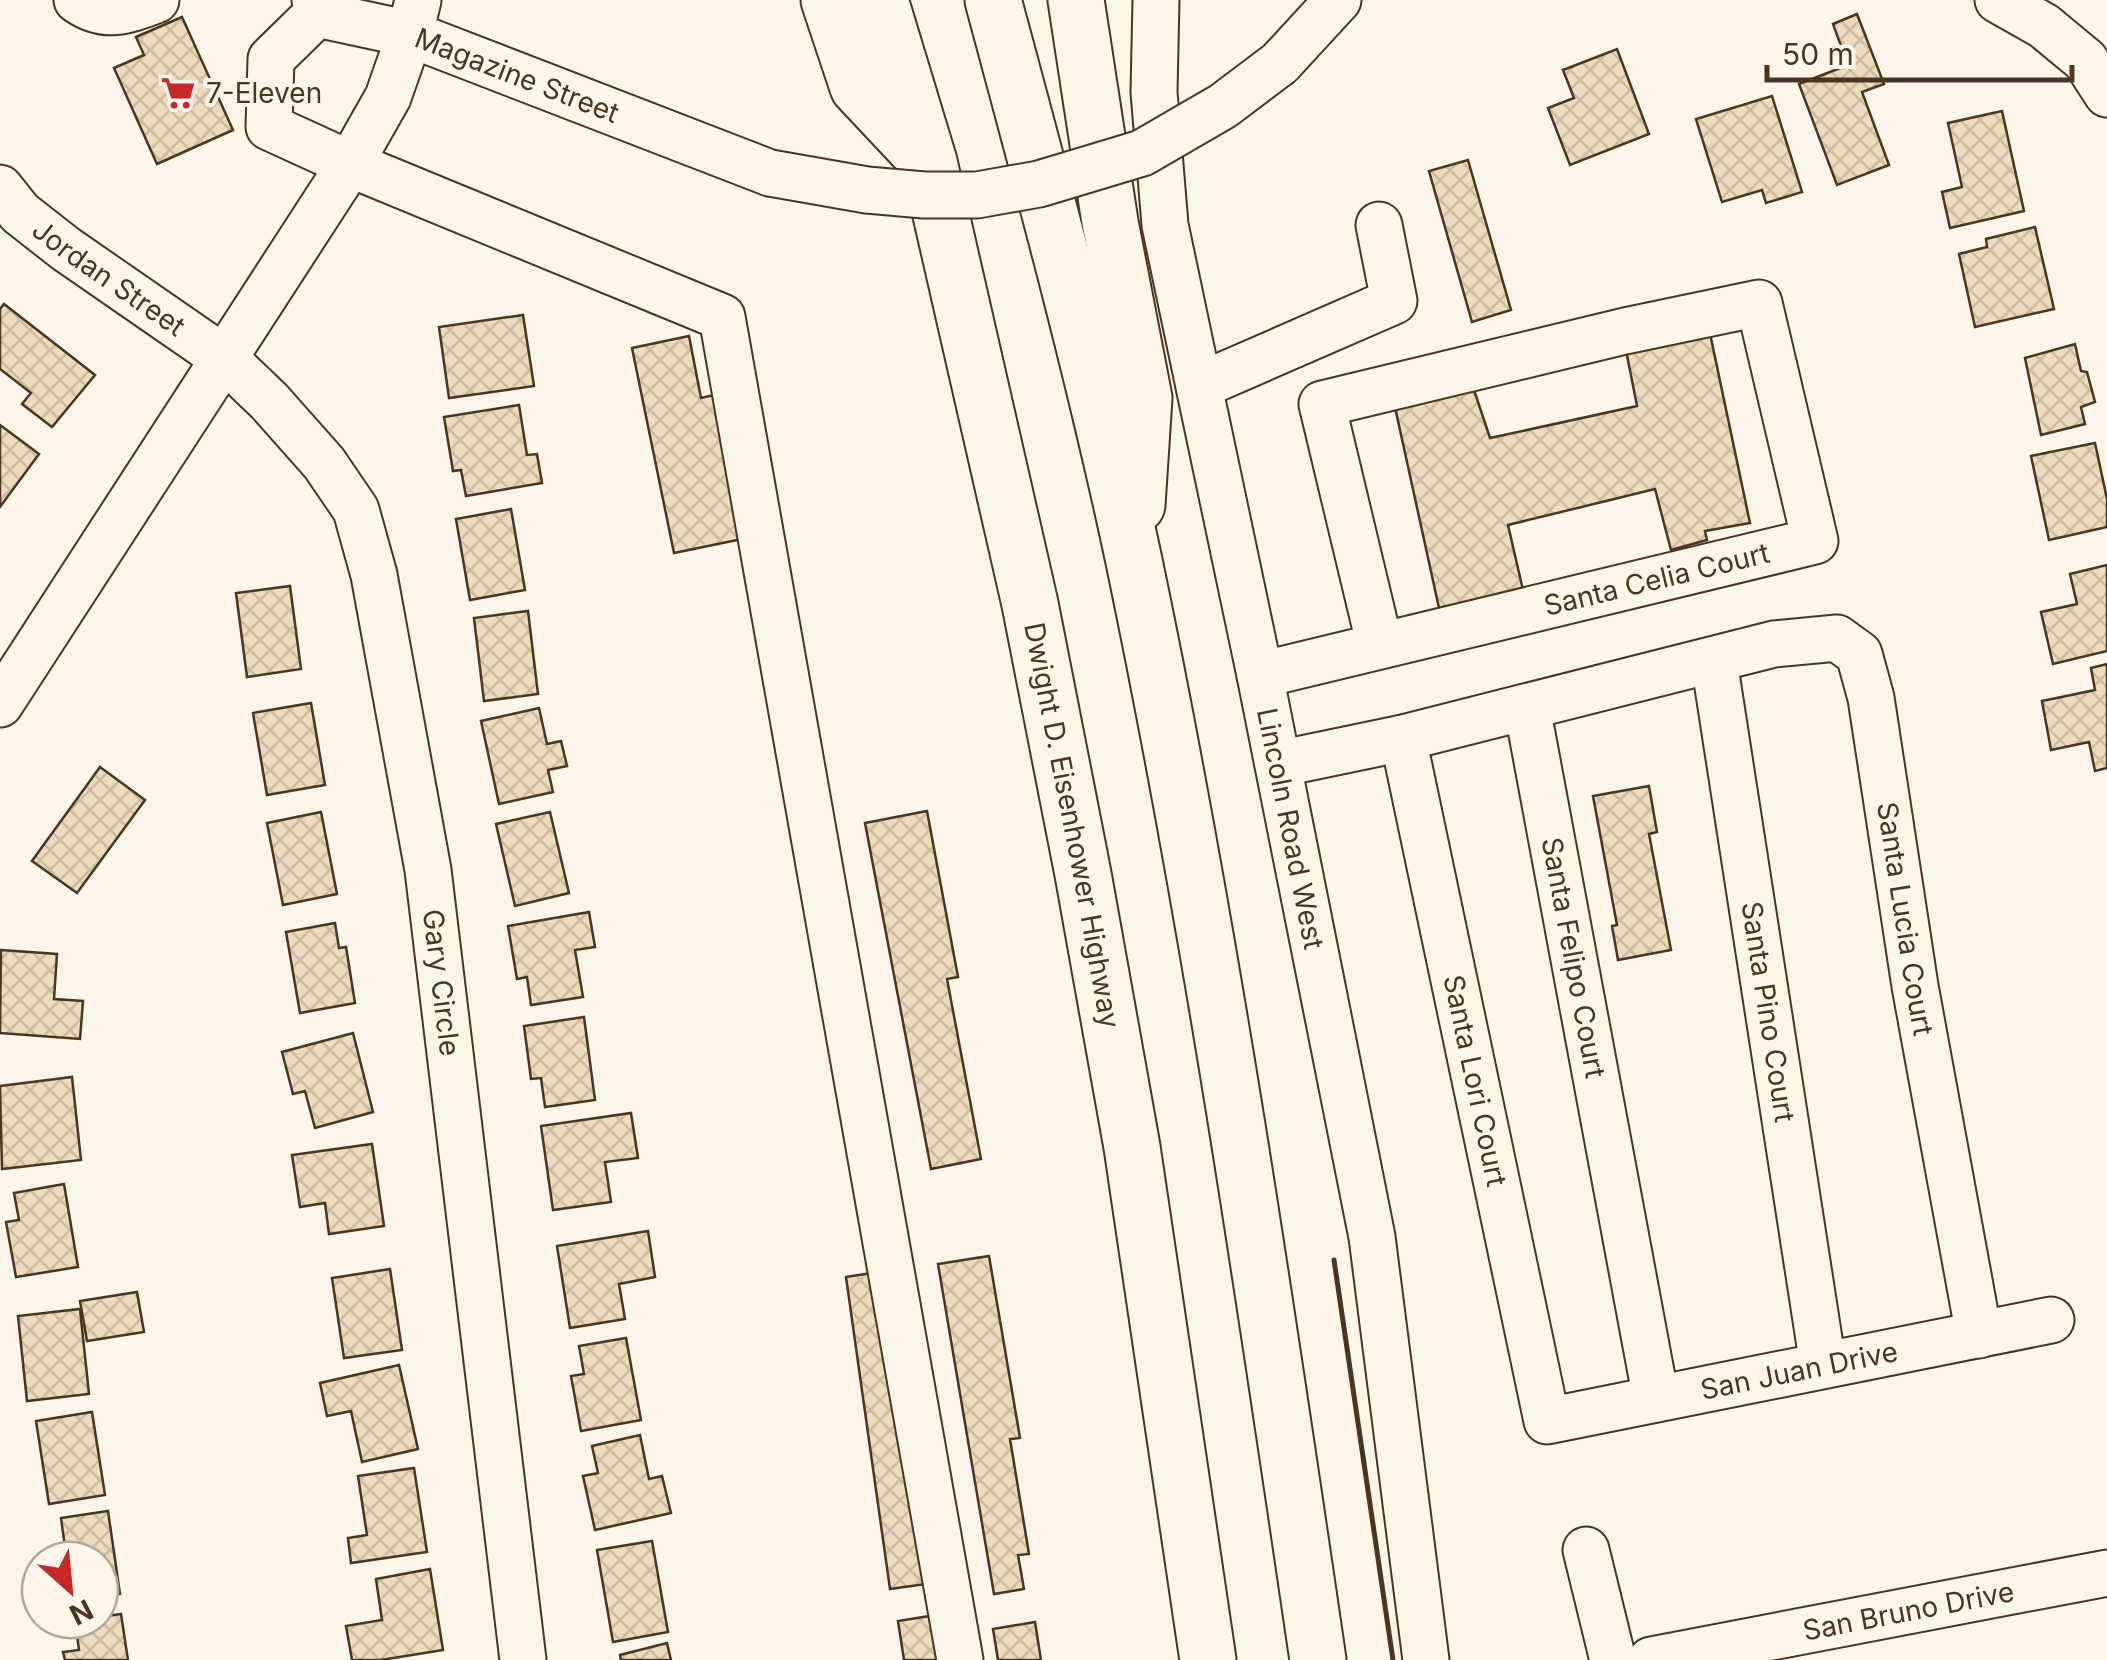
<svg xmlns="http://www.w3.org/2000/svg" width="2107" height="1660" viewBox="0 0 2107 1660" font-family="Inter,sans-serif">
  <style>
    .building { fill: url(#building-cross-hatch); stroke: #4a3520; stroke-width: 2.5 }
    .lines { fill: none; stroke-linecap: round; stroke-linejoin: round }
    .minor-casing { stroke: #4a3520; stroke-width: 49 }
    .highway-casing { stroke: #4a3520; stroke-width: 59 }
    .minor { stroke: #fbf6e9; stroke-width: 45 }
    .highway { stroke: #fbf6e9; stroke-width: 55 }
    .minor-bridge-casing { stroke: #4a3520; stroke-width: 49; stroke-linecap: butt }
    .minor-bridge { stroke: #fbf6e9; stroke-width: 45 }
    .wall { stroke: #4a3520; stroke-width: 5 }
    .labels { text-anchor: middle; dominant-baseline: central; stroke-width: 8; stroke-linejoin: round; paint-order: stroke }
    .street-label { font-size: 28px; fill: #4a3520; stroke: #fbf6e9 }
    .poi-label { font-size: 28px; fill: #4a3520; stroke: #fbf6e9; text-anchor: start }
  </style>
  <defs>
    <pattern id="building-cross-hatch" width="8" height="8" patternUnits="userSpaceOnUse" patternTransform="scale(2.5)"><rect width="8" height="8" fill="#ecdcbc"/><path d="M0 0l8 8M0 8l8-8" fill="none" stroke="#ccbda1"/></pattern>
  </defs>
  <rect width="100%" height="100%" fill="#fbf6e9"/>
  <g class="building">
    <polygon points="1857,14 1884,84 1862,92 1889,165 1837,185 1799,84 1848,65 1833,24"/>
    <polygon points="182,17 233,130 157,164 114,68 144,55 136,37"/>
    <polygon points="1617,49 1649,134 1570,165 1548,108 1574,98 1563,70"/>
    <polygon points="1772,96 1802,192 1766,203 1762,190 1722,202 1696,119"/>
    <polygon points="2002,111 2024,211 1950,228 1942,192 1962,187 1948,123"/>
    <polygon points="1468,160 1511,310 1472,322 1429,171"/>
    <polygon points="2035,227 2054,309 1975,327 1959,254 1987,247 1986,239"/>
    <polygon points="4,304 95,375 52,427 22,404 31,393 0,369 0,309"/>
    <polygon points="523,315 534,386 449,398 439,327"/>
    <polygon points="1708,324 1750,523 1705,531 1707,540 1671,550 1655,489 1508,525 1523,590 1439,608 1393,398 1473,387 1490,438 1637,406 1626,350"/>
    <polygon points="689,336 701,398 718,394 747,538 674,553 632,348"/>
    <polygon points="2075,344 2081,371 2087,372 2095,402 2081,407 2085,424 2041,435 2025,358"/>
    <polygon points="519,405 527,455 537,454 542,483 466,496 461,470 453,471 444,417"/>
    <polygon points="0,425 39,454 0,507"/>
    <polygon points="2095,443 2107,499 2107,527 2049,540 2031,456"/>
    <polygon points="511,509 525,590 470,600 456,519"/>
    <polygon points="2107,565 2107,651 2053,664 2041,612 2077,604 2070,574"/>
    <polygon points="290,586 301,669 247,677 236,593"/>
    <polygon points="528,611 538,694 484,701 474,618"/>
    <polygon points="2107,664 2107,768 2095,771 2089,742 2051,750 2042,701 2095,690 2091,668"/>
    <polygon points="311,703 325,785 267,795 253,713"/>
    <polygon points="539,708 547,744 561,741 567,766 548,770 553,792 499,804 481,721"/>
    <polygon points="100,767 145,800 77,893 32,861"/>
    <polygon points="1649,786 1657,832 1649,834 1671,950 1618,960 1612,926 1617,925 1593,796"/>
    <polygon points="927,811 958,977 947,979 981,1159 931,1169 865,823"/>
    <polygon points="321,812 337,894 283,905 267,823"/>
    <polygon points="550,812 569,893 515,906 496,824"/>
    <polygon points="589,912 595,947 575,950 583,997 531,1005 527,977 517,979 508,926"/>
    <polygon points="335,923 339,948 346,947 355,1003 300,1013 286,932"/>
    <polygon points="1,950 57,954 54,999 83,1001 80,1039 0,1033"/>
    <polygon points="584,1017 595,1100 545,1107 541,1078 531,1079 524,1026"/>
    <polygon points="353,1033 373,1112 315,1128 305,1091 293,1094 282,1052"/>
    <polygon points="72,1077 81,1160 2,1169 0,1086"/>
    <polygon points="631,1113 638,1158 605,1162 611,1202 553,1210 541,1126"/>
    <polygon points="372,1144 384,1226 329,1234 325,1203 300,1207 292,1155"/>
    <polygon points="64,1184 78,1267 16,1277 6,1222 19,1220 14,1193"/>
    <polygon points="648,1231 655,1277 619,1284 625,1319 570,1328 557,1246"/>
    <polygon points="989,1256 1020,1438 1010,1439 1029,1554 1018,1555 1024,1589 994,1594 938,1264"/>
    <polygon points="390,1269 402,1350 344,1358 332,1278"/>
    <polygon points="890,1270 933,1583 890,1589 846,1277"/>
    <polygon points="137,1292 144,1332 87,1341 80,1301"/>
    <polygon points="80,1309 89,1394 27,1401 18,1316"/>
    <polygon points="626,1338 641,1420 581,1431 571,1376 584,1374 579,1346"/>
    <polygon points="399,1365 418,1449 362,1462 351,1411 327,1416 320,1383"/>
    <polygon points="92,1412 105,1495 49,1504 36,1421"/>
    <polygon points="640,1435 649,1479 662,1476 671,1513 595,1530 583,1476 598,1473 592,1446"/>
    <polygon points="414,1468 427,1552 351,1563 348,1538 367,1535 358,1476"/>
    <polygon points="108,1511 120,1594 100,1597 100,1560 52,1560 50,1549 65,1547 61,1518"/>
    <polygon points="652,1541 668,1632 613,1642 597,1550"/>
    <polygon points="430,1569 443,1650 381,1660 352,1660 346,1626 382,1620 376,1579"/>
    <polygon points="121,1614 128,1660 65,1660 63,1652 79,1650 75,1621 100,1620 100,1617"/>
    <polygon points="936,1615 943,1660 904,1660 898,1621"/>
    <polygon points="1035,1622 1041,1660 998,1660 993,1629"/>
    <polygon points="667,1643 671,1660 621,1660 620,1655"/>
  </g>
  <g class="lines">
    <g class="minor-casing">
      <g id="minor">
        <path d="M77,0C105,20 127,11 156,0"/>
        <polyline points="315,0 317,14 410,34 418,0"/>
        <path id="s1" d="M1156,0L1154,92L1165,225L1260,675L1372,1237L1426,1660"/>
        <polyline points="1998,0 2044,26 2085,60 2107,94"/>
        <polyline points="317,14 271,59 269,127 350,164 722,317 960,1660"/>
        <polyline points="1280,63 1338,0"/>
        <path id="s2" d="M0,188L20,213L66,249L225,359L269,401L324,463L356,510L374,575L428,870L523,1660"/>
        <polyline points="1199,386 1394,301 1379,225"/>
        <path id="s3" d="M1714,661L1823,1365"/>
        <path id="s4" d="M1260,675L1815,541L1759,303L1625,331L1322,404L1380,646"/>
        <path id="s5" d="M0,704L350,164L388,97L410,34L770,173"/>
        <path id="s6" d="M1527,707L1656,1399"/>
        <path id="s7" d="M1403,738L1547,1421L2051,1320"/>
        <path id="s8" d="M1278,764L1403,738L1774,644L1837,638L1859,654L1871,698L1915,986L1979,1335"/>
        <polyline points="1586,1550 1613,1660"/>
        <path id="s9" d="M1651,1660L2107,1573"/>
      </g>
    </g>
    <g class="highway-casing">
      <g id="highway">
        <polyline points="829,0 858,87 920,153"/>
        <path id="s10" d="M880,0L929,162L1030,604L1083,874L1132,1147L1208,1660"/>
        <path d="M993,0C1043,186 1094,373 1134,561C1210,925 1264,1292 1318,1660"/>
        <polyline points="1076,0 1110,222 1144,398 1137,505"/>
      </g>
    </g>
    <use href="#minor" class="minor"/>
    <use href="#highway" class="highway"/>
    <g class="minor-bridge-casing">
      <polyline id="minor-bridge" points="770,173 867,190 924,195 977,195 1039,184 1142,153 1223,106 1280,63"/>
    </g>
    <use href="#minor-bridge" class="minor-bridge"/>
    <polyline class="wall" points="1334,1260 1393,1660"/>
  </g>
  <defs>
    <g id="supermarket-bare" transform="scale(2.7)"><path d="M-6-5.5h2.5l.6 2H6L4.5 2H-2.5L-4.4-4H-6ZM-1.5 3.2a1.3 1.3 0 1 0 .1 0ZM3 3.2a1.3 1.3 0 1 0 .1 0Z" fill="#c62828" stroke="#fbf6e9" stroke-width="2.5" paint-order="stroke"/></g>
  </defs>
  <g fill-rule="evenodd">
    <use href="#supermarket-bare" x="178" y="93"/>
  </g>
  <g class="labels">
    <g class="street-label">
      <text stroke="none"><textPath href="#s5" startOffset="902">Magazine Street</textPath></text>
      <text stroke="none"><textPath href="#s2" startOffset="142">Jordan Street</textPath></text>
      <text stroke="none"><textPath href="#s4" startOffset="408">Santa Celia Court</textPath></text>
      <text stroke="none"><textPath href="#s10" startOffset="848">Dwight D. Eisenhower Highway</textPath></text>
      <text stroke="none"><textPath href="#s1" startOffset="842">Lincoln Road West</textPath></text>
      <text stroke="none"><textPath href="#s8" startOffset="870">Santa Lucia Court</textPath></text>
      <text stroke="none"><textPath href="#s6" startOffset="255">Santa Felipo Court</textPath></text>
      <text stroke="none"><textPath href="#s2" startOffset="965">Gary Circle</textPath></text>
      <text stroke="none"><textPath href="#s3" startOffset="355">Santa Pino Court</textPath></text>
      <text stroke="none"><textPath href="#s7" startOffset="350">Santa Lori Court</textPath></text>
      <text stroke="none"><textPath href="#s7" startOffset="955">San Juan Drive</textPath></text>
      <text stroke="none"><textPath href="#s9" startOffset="262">San Bruno Drive</textPath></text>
    </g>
    <g class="poi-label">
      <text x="206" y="93">7-Eleven</text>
    </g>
  </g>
  <g transform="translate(70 1590) rotate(153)"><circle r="48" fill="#fbf6e9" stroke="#b4a999" stroke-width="2.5"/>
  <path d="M0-8L18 38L0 25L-18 38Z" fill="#c62828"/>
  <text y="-15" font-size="28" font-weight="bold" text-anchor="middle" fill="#4a3520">N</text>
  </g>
  <path d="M1767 65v15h305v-15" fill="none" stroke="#4a3520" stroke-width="5"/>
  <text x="1782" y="65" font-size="30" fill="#4a3520" stroke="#fbf6e9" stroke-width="8" paint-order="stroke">50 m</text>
</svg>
